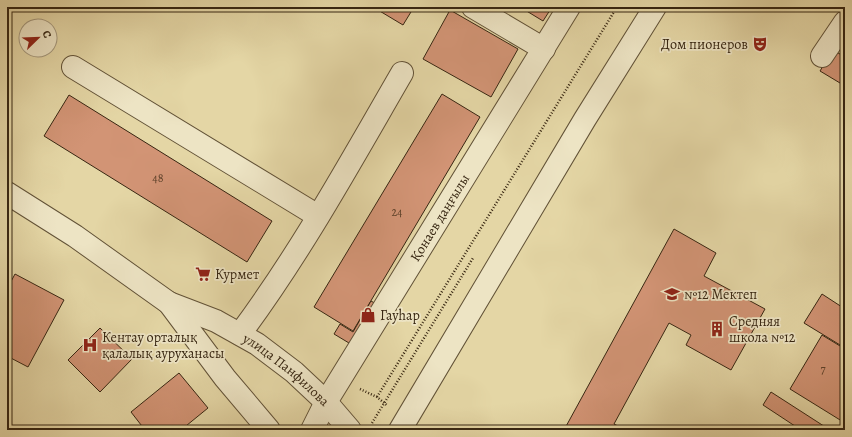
<svg xmlns="http://www.w3.org/2000/svg" width="852" height="437" viewBox="0 0 852 437" font-family="Alegreya,serif">
  <style>
    .building { fill: #d29475; stroke: #372612 }
    .lines { fill: none; stroke-linecap: round; stroke-linejoin: round }
    .minor-casing { stroke: #625237; stroke-width: 24 }
    .path { stroke: #372612; stroke-width: 2.5; stroke-dasharray: 1 2; stroke-linecap: butt }
    .minor { stroke: #ede4c4; stroke-width: 22 }
    .labels { text-anchor: middle; dominant-baseline: central; stroke-width: 3.5; stroke-linejoin: round; paint-order: stroke }
    .number-label { font-size: 12px; fill: #5e422b }
    .poi-label { font-size: 14px; fill: #372612; stroke: #ede4c4; text-anchor: start }
    .street-label { font-size: 14px; fill: #372612; stroke: #ede4c4 }
  </style>
  <rect width="100%" height="100%" fill="#e4d6a5"/>
  <filter id="stains"><feTurbulence type="fractalNoise" baseFrequency=".005" numOctaves="4"/><feColorMatrix values="0 0 0 0 .2 0 0 0 0 .09 0 0 0 0 .02 0 0 0 .5 -.17"/></filter>
  <radialGradient id="worn" r=".72"><stop offset=".6" stop-color="#630" stop-opacity="0"/><stop offset="1" stop-color="#630" stop-opacity=".3"/></radialGradient>
  <g class="building">
    <polygon points="373,7 414,7 403,25"/>
    <polygon points="520,7 552,7 543,21"/>
    <polygon points="450,10 518,49 491,97 423,59"/>
    <polygon points="833,50 845,57 845,86 820,71"/>
    <polygon points="442,94 480,117 353,331 314,307"/>
    <polygon points="69,95 272,221 247,262 44,136"/>
    <polygon points="674,229 716,253 704,276 765,309 731,370 686,345 691,335 669,323 614,424 622,428 621,430 564,430"/>
    <polygon points="15,274 64,300 28,367 7,356 7,289"/>
    <polygon points="822,294 845,309 845,348 804,323"/>
    <polygon points="371,301 378,305 354,346 334,334 340,324 353,332"/>
    <polygon points="100,328 132,359 100,392 68,360"/>
    <polygon points="822,335 845,349 845,423 790,389"/>
    <polygon points="179,373 208,408 181,430 145,430 131,412"/>
    <polygon points="771,392 830,430 801,430 763,405"/>
  </g>
  <g class="lines">
    <g class="minor-casing">
      <g id="minor">
        <polyline points="473,7 544,49"/>
        <polyline points="822,56 845,22"/>
        <polyline points="73,67 318,216"/>
        <path id="s1" d="M7,193L75,236L169,303L216,321L257,344L294,372L326,402L350,430"/>
        <polyline points="169,303 225,378 269,430"/>
        <path d="M240,334C301,252 351,161 402,73"/>
        <path id="s2" d="M312,430L326,402L569,7"/>
        <polyline points="400,430 585,119 655,7"/>
      </g>
    </g>
    <g class="path">
      <polyline points="360,389 377,397 388,406"/>
      <polyline points="377,397 617,7"/>
      <polyline points="372,423 473,258"/>
    </g>
    <use href="#minor" class="minor"/>
  </g>
  <defs>
    <g id="theatre-bare" transform="scale(1.2)"><path d="M-5-5.5Q0-4 5-5.5V0Q5 5 0 6Q-5 5-5 0ZM-3.3-2.5H-1v1.5H-3.3ZM1-2.5H3.3v1.5H1ZM-2.8 1Q0 5.5 2.8 1Z" fill="#8f2418" stroke="#ede4c4" stroke-width="2.5" paint-order="stroke"/></g>
    <g id="supermarket-bare" transform="scale(1.2)"><path d="M-6-5.5h2.5l.6 2H6L4.5 2H-2.5L-4.4-4H-6ZM-1.5 3.2a1.3 1.3 0 1 0 .1 0ZM3 3.2a1.3 1.3 0 1 0 .1 0Z" fill="#8f2418" stroke="#ede4c4" stroke-width="2.5" paint-order="stroke"/></g>
    <g id="school-bare" transform="scale(1.2)"><path d="M0-5L7-2L0 1L-7-2ZM-4 1L0 2.5L4 1V4Q0 6-4 4Z" fill="#8f2418" stroke="#ede4c4" stroke-width="2.5" paint-order="stroke"/></g>
    <g id="shop-bare" transform="scale(1.2)"><path d="M-5-2.5h2.3a2.7 3.5 0 0 1 5.4 0H5L5.5 6h-11ZM-1.5-2.5h3a1.5 2.3 0 0 0-3 0Z" fill="#8f2418" stroke="#ede4c4" stroke-width="2.5" paint-order="stroke"/></g>
    <g id="building-bare" transform="scale(1.2)"><path d="M-4-6H4V6H1V3H-1V6H-4ZM-2.5-4.3h1.7v1.8h-1.7ZM.8-4.3h1.7v1.8H.8ZM-2.5-1h1.7V.8h-1.7ZM.8-1h1.7V.8H.8Z" fill="#8f2418" stroke="#ede4c4" stroke-width="2.5" paint-order="stroke"/></g>
    <g id="hospital-bare" transform="scale(1.2)"><path d="M-5-5h3v3.5h4V-5h3V5h-3V1.5h-4V5h-3Z" fill="#8f2418" stroke="#ede4c4" stroke-width="2.5" paint-order="stroke"/></g>
  </defs>
  <g fill-rule="evenodd">
    <use href="#theatre-bare" x="760" y="44"/>
    <use href="#supermarket-bare" x="203" y="274"/>
    <use href="#school-bare" x="672" y="294"/>
    <use href="#shop-bare" x="368" y="315"/>
    <use href="#building-bare" x="717" y="329"/>
    <use href="#hospital-bare" x="90" y="345"/>
  </g>
  <g class="labels">
    <g class="number-label">
      <text x="158" y="178">48</text>
      <text x="397" y="212">24</text>
      <text x="823" y="369">7</text>
    </g>
    <g class="poi-label">
      <text x="748" y="44" text-anchor="end">Дом пионеров</text>
      <text x="215" y="274">Курмет</text>
      <text x="684" y="294">№12 Мектеп</text>
      <text x="380" y="315">Гауһар</text>
      <text x="729" y="321">Средняя<tspan x="729" dy="16">школа №12</tspan></text>
      <text x="102" y="337">Кентау орталық<tspan x="102" dy="16">қалалық ауруханасы</tspan></text>
    </g>
    <g class="street-label">
      <text stroke="none"><textPath href="#s2" startOffset="248">Қонаев даңғылы</textPath></text>
      <text stroke="none"><textPath href="#s1" startOffset="332">улица Панфилова</textPath></text>
    </g>
  </g>
  <rect width="852" height="437" fill="none" stroke="#e4d6a5" stroke-width="24"/>
  <rect x="8" y="8" width="836" height="421" fill="none" stroke="#372612" stroke-width="2"/>
  <rect x="12" y="12" width="828" height="413" fill="none" stroke="#372612"/>
  <g transform="translate(38 38) rotate(67)"><circle r="19" fill="#ede4c4" stroke="#a4987d"/>
  <path d="M0-3L7 15L0 10L-7 15Z" fill="#8f2418"/>
  <text y="-6" font-size="11" font-weight="bold" text-anchor="middle" fill="#372612">С</text>
  </g>
  <rect width="100%" height="100%" filter="url(#stains)"/>
  <rect width="100%" height="100%" fill="url(#worn)"/>
</svg>
